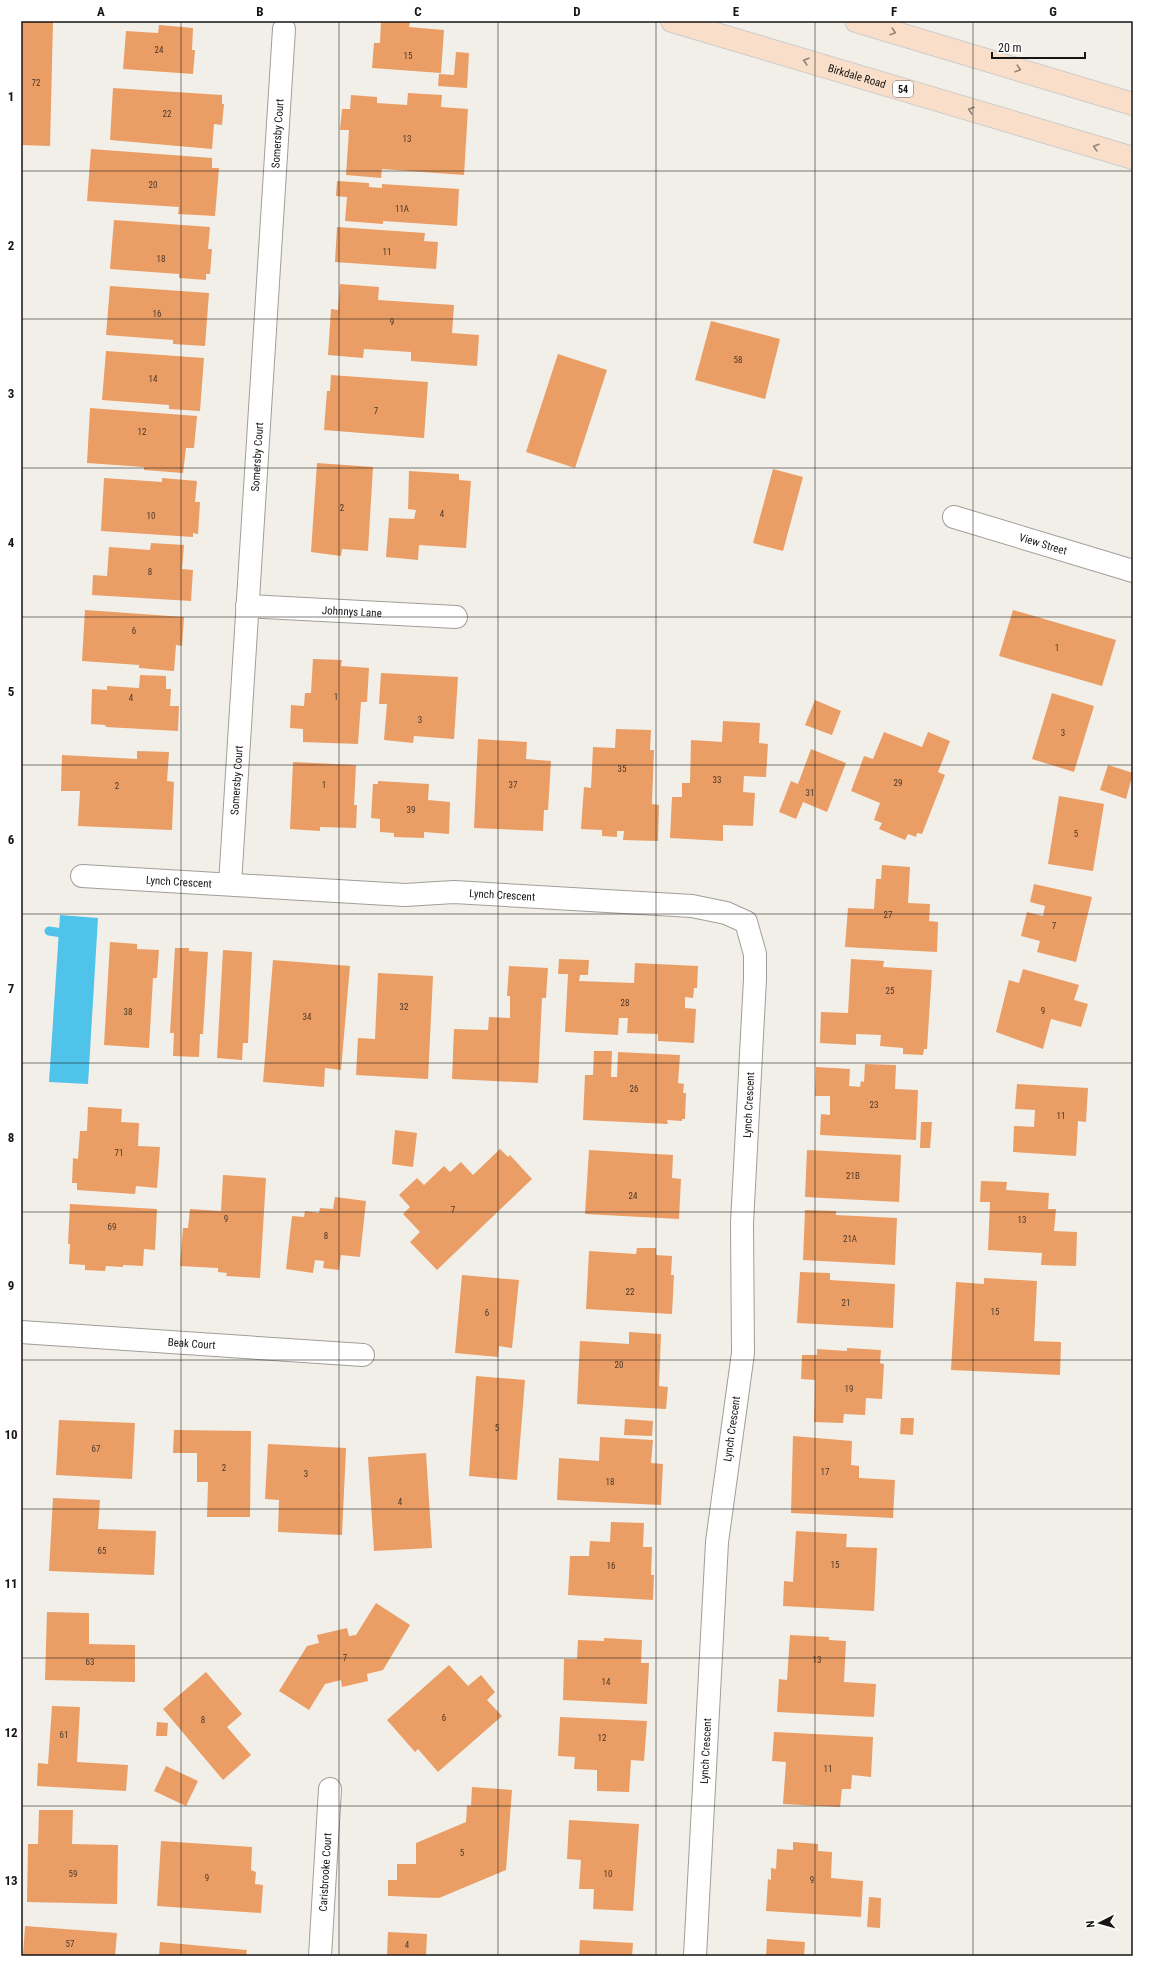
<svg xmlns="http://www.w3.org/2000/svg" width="1154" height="1977" viewBox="0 0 1154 1977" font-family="'Roboto Condensed',sans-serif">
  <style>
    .water { fill: #50c3ea }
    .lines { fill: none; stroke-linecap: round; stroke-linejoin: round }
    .stream { stroke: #50c3ea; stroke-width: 9 }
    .building { fill: #ea9e66 }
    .minor-casing { stroke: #a19e98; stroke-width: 24 }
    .primary-casing { stroke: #cccccb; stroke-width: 24 }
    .minor { stroke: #fff; stroke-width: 22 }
    .primary { stroke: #f9dfca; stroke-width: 22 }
    .oneway { stroke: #938478 }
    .grid { fill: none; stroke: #161513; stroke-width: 1; stroke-opacity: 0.55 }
    .labels { text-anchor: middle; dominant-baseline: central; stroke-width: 3.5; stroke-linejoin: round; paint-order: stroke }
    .number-label { font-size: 9px; fill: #4b3728 }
    .shield { fill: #fff; stroke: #5c5b5a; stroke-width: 1 }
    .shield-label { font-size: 10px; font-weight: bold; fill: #161513 }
    .street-label { font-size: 11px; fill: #161513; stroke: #fff }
    .neatline { fill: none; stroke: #161513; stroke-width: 1.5 }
    .grid-label { font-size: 13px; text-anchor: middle; font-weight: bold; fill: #161513 }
  </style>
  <rect width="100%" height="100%" fill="#f2efe8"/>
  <polygon class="water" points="60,915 98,918 88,1084 49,1082"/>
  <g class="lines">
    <polyline class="stream" points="49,931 69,934"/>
  </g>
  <g class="building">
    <polygon points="21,21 53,21 50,146 21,145"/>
    <polygon points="381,21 410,22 409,27 444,30 441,73 372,68 374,43 380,43"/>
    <polygon points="159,25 193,28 192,50 195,50 193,74 123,69 126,31 158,33"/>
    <polygon points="456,52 469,53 467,88 438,86 439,74 454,75"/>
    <polygon points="113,88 222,95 222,104 224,104 222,125 214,124 212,149 110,140"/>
    <polygon points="408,93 442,95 441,107 468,109 464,175 382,169 381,178 346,175 349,130 340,130 342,109 350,109 351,95 377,97 377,103 407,105"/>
    <polygon points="91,149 212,158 212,168 219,168 215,216 178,214 179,207 87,201"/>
    <polygon points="337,181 369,183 369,187 382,188 382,184 459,189 457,226 383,221 383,224 345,221 347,197 336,196"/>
    <polygon points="114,220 210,227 208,249 212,249 210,274 206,274 206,280 179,278 179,274 110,269"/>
    <polygon points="337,227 425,233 424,241 438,242 436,269 335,262"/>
    <polygon points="340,284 379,287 378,300 454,305 452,333 479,335 477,366 411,361 411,352 364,349 363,358 328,355 331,309 338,310"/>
    <polygon points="110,286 209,293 205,346 173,344 173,340 106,335"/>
    <polygon points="711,321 780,339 765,399 695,380"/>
    <polygon points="106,351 204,358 200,411 169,409 169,405 102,400"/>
    <polygon points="558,354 607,370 575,468 526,452"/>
    <polygon points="331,375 428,382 424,438 324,430 327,391 330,391"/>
    <polygon points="90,408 197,416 194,448 186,448 183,473 144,470 144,467 87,463"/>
    <polygon points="317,463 373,467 368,551 342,549 341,556 311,552"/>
    <polygon points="773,469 803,477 783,551 753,543"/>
    <polygon points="409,471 459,474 459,480 471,481 466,548 419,545 418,560 386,557 389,518 414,519 416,510 408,509"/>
    <polygon points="104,478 162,482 162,478 197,481 195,502 200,502 198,534 193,533 193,537 101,531"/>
    <polygon points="151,543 184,545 182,569 193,570 191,601 92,595 93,575 107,576 109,547 150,550"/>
    <polygon points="85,610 184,617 182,646 176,645 174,671 139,668 139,665 82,661"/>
    <polygon points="1013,610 1116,640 1102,686 999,656"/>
    <polygon points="313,659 342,660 341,666 369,668 367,702 361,702 358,744 303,742 303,729 290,728 291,705 304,706 305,693 311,693"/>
    <polygon points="381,673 458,677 454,739 414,736 413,743 384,740 387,704 379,704"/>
    <polygon points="140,675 166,676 166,689 171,689 170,706 179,706 178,731 106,727 105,725 91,724 92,689 107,690 107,686 139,688"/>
    <polygon points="1052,693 1094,706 1074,772 1032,759"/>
    <polygon points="815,700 841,711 832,735 805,725"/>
    <polygon points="723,721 760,723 759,743 768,744 766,777 744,776 743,792 755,793 753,826 723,825 723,841 670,838 672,797 682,797 682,783 690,783 691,740 722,742"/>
    <polygon points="616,729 651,730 650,750 654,750 652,804 659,805 658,841 623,840 624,831 617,831 617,837 602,836 602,830 581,829 584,787 591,788 593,747 615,748"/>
    <polygon points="884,732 922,747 928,732 950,741 938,772 945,775 922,834 917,833 916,837 908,834 905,840 879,829 882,823 874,820 880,803 851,791 864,756 873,759"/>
    <polygon points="478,739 527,742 526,759 551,761 548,810 544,810 543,831 474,828"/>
    <polygon points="811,749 846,763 827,812 803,802 796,819 779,812 791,781 798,784"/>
    <polygon points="137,751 169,752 167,781 174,782 172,830 78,826 80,791 61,791 62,755 137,759"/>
    <polygon points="293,762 356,765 354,805 357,805 356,828 320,827 320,831 290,829"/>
    <polygon points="1108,765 1133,773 1126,799 1100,790"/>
    <polygon points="378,781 429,784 428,800 450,802 449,834 424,832 424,838 394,837 394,833 380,832 380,819 371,818 373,784 378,784"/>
    <polygon points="1059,796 1104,804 1093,871 1048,864"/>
    <polygon points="882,865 910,867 908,903 930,904 929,921 938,922 937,952 845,947 848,908 874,909 876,879 881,879"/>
    <polygon points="1034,884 1092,897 1076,962 1037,952 1040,941 1021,936 1027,912 1043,916 1045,906 1030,902"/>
    <polygon points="110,942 137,944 137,949 159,950 157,978 153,978 149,1048 104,1045"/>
    <polygon points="175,948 189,948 189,951 208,952 203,1034 200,1034 199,1057 173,1056 174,1033 170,1033"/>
    <polygon points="223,950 252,952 248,1043 243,1043 242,1060 217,1058"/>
    <polygon points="559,959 589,960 588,975 580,975 579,981 634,983 635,963 698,966 697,988 694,988 693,998 685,997 685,1008 696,1009 694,1043 658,1041 658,1034 627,1033 628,1018 619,1018 618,1035 565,1032 568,974 558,974"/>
    <polygon points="851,959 884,961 883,967 932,970 927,1049 924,1049 923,1055 903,1054 903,1048 880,1046 881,1035 856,1034 856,1045 820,1043 821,1012 848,1013"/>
    <polygon points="273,960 350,966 341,1070 325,1068 324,1087 263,1082"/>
    <polygon points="509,966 548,968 546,998 542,998 538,1083 452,1079 454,1029 488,1030 489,1017 510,1018 510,996 507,996"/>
    <polygon points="1023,969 1079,985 1074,1000 1088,1004 1081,1027 1051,1019 1043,1049 996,1032 1009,980 1019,983"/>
    <polygon points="378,973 433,976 428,1079 356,1075 358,1038 375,1039"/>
    <polygon points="594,1051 612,1051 611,1077 617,1077 618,1052 680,1055 678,1083 684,1084 683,1093 686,1093 685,1119 682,1119 682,1121 667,1120 668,1124 583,1120 585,1075 593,1075"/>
    <polygon points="865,1064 896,1065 895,1089 918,1090 916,1140 820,1135 821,1114 830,1115 830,1096 815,1096 816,1067 850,1069 849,1086 860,1087 861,1081 864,1082"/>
    <polygon points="1017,1084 1088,1088 1086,1122 1078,1121 1076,1156 1013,1152 1014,1126 1034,1127 1035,1110 1015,1109"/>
    <polygon points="88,1107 122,1109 121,1122 139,1123 138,1146 160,1147 157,1188 136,1186 135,1194 77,1190 77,1183 72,1183 73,1158 78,1159 80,1131 87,1131"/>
    <polygon points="921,1122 932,1122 930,1148 920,1148"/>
    <polygon points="395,1130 417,1133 413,1167 392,1164"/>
    <polygon points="500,1149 508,1157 510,1155 532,1179 437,1270 410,1242 420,1232 403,1214 410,1207 399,1195 417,1178 424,1185 444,1166 450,1172 461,1162 473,1175"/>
    <polygon points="589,1150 673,1155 672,1178 681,1179 679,1219 585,1214"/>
    <polygon points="807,1150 901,1155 899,1202 805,1197"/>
    <polygon points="223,1175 266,1178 260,1278 226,1276 227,1273 218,1272 218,1268 180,1266 183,1228 188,1228 190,1209 221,1211"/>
    <polygon points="981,1181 1007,1182 1006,1190 1049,1193 1048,1209 1056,1209 1054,1231 1077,1232 1076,1266 1041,1265 1042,1253 988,1250 990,1202 980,1202"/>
    <polygon points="335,1197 366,1201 360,1257 341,1255 339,1270 323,1268 324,1261 315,1260 313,1273 286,1269 292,1216 304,1217 305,1211 319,1213 320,1208 333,1209"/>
    <polygon points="70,1204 157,1209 155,1250 144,1249 143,1266 123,1265 123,1267 106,1266 105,1271 85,1270 85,1265 69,1264 70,1244 68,1244"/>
    <polygon points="805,1210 836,1211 836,1215 897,1218 895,1265 803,1260"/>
    <polygon points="637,1248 656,1248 656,1255 672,1256 671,1275 674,1275 672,1314 586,1309 589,1251 636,1254"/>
    <polygon points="800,1272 830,1273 830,1280 895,1284 893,1328 797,1323"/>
    <polygon points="462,1275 519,1280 512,1348 499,1346 498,1357 455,1353"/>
    <polygon points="984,1278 1037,1281 1034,1341 1061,1342 1060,1375 951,1370 956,1282 984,1284"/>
    <polygon points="629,1332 661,1334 659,1386 668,1387 666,1409 577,1404 580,1341 629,1344"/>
    <polygon points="847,1348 881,1350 880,1363 884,1364 882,1399 866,1398 865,1415 844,1414 843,1423 814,1422 815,1380 801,1379 802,1355 817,1355 817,1349 847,1351"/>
    <polygon points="476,1376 525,1380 517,1480 469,1476"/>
    <polygon points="901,1418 914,1418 913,1435 900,1434"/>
    <polygon points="625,1419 653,1421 652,1436 624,1435"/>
    <polygon points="59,1420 135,1423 132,1479 56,1475"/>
    <polygon points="174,1430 251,1431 250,1517 207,1517 208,1482 197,1482 197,1453 173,1453"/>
    <polygon points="793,1436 852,1441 851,1465 859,1466 859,1478 895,1480 893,1518 791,1513"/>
    <polygon points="600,1437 653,1440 651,1463 663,1464 661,1505 557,1500 559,1458 599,1461"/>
    <polygon points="268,1444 346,1448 342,1535 278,1532 279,1500 265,1499"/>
    <polygon points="426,1453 432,1548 374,1551 368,1457"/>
    <polygon points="53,1498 100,1500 98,1529 156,1531 154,1575 49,1571"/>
    <polygon points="611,1522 644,1523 643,1547 652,1547 651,1575 654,1575 653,1600 568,1595 570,1556 589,1556 590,1541 610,1542"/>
    <polygon points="796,1531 847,1534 846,1547 877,1548 874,1611 783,1606 784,1581 793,1582"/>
    <polygon points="376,1603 410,1625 383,1670 367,1674 368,1681 342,1687 341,1680 325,1684 309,1710 279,1691 307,1646 319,1643 317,1635 347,1628 349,1636 356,1635"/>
    <polygon points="47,1612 89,1613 89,1644 135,1645 135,1682 45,1680"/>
    <polygon points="790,1635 829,1637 829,1640 846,1641 844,1682 876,1684 874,1717 777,1712 779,1679 787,1680"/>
    <polygon points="604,1638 642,1640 641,1663 649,1663 647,1704 563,1700 564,1659 577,1659 578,1640 604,1641"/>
    <polygon points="449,1665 468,1686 481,1675 495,1692 487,1700 502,1716 438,1772 418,1749 415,1752 387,1720"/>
    <polygon points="206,1672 242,1714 227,1727 251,1755 223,1780 163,1709"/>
    <polygon points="52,1706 80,1707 77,1762 128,1765 126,1791 37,1786 38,1763 48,1764"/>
    <polygon points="560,1717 647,1721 644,1761 631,1760 629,1792 597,1791 597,1770 574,1769 575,1757 558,1756"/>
    <polygon points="157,1722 168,1723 167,1736 156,1736"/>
    <polygon points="774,1732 873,1737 871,1777 852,1775 851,1789 842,1789 840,1807 783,1804 786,1762 772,1761"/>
    <polygon points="166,1766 198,1781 186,1806 154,1791"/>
    <polygon points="472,1787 512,1790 506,1870 439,1898 388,1896 388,1880 397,1880 397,1864 416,1864 416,1843 466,1822 467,1805 471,1806"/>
    <polygon points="39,1810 73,1810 72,1844 118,1845 117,1904 27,1902 28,1844 38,1844"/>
    <polygon points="569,1820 639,1824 633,1911 593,1909 594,1889 579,1889 581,1860 567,1859"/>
    <polygon points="161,1841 252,1847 251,1870 256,1872 255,1884 263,1885 261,1913 157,1906"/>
    <polygon points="793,1842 818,1844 818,1851 832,1852 831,1878 863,1881 861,1917 766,1911 768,1879 771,1880 771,1868 776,1869 777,1849 793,1850"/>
    <polygon points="869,1897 881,1898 880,1928 867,1927"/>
    <polygon points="25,1926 117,1933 115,1956 23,1955"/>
    <polygon points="388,1932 427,1934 426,1956 387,1956"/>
    <polygon points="767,1939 805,1942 804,1956 766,1956"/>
    <polygon points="580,1940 633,1943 632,1956 579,1956"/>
    <polygon points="160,1942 247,1950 246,1956 159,1956"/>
  </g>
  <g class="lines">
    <g class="minor-casing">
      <g id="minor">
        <path id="s1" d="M954,517L1133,571"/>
        <path id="s2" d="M247,606L456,617"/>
        <path id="s3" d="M82,876L405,895L454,892L692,906L726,913L746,922L755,954V979L742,1223L743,1353L717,1542L695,1956"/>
        <path id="s4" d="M230,884L284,29"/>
        <path id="s5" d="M21,1332L363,1355"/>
        <path id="s6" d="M320,1956L330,1789"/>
      </g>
    </g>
    <g class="primary-casing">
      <g id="primary">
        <path id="s7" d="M672,21L1133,158"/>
        <polyline points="856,21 1133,104"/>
      </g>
    </g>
    <use href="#minor" class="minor"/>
    <use href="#primary" class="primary"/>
  </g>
  <defs><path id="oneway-chevron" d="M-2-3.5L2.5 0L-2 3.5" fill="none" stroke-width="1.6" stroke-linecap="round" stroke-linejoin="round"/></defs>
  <g class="oneway">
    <use href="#oneway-chevron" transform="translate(893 32) rotate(17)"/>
    <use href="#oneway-chevron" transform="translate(806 61) rotate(-164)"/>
    <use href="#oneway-chevron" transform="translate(1018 69) rotate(17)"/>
    <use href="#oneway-chevron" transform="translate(971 110) rotate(-163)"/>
    <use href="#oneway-chevron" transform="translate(1096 147) rotate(-163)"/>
  </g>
  <path class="grid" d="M181,21V1956M339,21V1956M498,21V1956M656,21V1956M815,21V1956M973,21V1956M21,171H1133M21,319H1133M21,468H1133M21,617H1133M21,765H1133M21,914H1133M21,1063H1133M21,1212H1133M21,1360H1133M21,1509H1133M21,1658H1133M21,1806H1133"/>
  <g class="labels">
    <g class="number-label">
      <text x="159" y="50">24</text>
      <text x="408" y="56">15</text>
      <text x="36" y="83">72</text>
      <text x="167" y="114">22</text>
      <text x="407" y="139">13</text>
      <text x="153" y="185">20</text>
      <text x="402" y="209">11A</text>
      <text x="387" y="252">11</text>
      <text x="161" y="259">18</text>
      <text x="157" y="314">16</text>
      <text x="392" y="322">9</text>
      <text x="738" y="360">58</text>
      <text x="153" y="379">14</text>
      <text x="376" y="411">7</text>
      <text x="142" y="432">12</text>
      <text x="342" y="508">2</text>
      <text x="442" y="514">4</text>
      <text x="151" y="516">10</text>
      <text x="150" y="572">8</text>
      <text x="134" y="631">6</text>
      <text x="1057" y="648">1</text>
      <text x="336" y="697">1</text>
      <text x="131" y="698">4</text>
      <text x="420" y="720">3</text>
      <text x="1063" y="733">3</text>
      <text x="622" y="769">35</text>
      <text x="717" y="780">33</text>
      <text x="898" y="783">29</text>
      <text x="324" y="785">1</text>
      <text x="513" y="785">37</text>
      <text x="117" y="786">2</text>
      <text x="810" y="793">31</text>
      <text x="411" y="810">39</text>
      <text x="1076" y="834">5</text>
      <text x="888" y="915">27</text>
      <text x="1054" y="926">7</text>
      <text x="890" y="991">25</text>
      <text x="625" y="1003">28</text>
      <text x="404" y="1007">32</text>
      <text x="1043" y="1011">9</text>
      <text x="128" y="1012">38</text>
      <text x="307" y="1017">34</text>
      <text x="634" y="1089">26</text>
      <text x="874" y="1105">23</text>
      <text x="1061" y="1116">11</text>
      <text x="119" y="1153">71</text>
      <text x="853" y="1176">21B</text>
      <text x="633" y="1196">24</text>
      <text x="453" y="1210">7</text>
      <text x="226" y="1219">9</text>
      <text x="1022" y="1220">13</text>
      <text x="112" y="1227">69</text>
      <text x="326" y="1236">8</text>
      <text x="850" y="1239">21A</text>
      <text x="630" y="1292">22</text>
      <text x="846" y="1303">21</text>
      <text x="995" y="1312">15</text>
      <text x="487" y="1313">6</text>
      <text x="619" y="1365">20</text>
      <text x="849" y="1389">19</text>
      <text x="497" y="1428">5</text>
      <text x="96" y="1449">67</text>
      <text x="224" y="1468">2</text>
      <text x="825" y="1472">17</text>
      <text x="306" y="1474">3</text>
      <text x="610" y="1482">18</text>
      <text x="400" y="1502">4</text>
      <text x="102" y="1551">65</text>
      <text x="835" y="1565">15</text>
      <text x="611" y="1566">16</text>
      <text x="345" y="1658">7</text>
      <text x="817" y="1660">13</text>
      <text x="90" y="1662">63</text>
      <text x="606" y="1682">14</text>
      <text x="444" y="1718">6</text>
      <text x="203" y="1720">8</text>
      <text x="64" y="1735">61</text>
      <text x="602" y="1738">12</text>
      <text x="828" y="1769">11</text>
      <text x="462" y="1853">5</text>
      <text x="73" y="1874">59</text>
      <text x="608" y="1874">10</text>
      <text x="207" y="1878">9</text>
      <text x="812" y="1880">9</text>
      <text x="70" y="1944">57</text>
      <text x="407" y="1945">4</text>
    </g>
    <rect class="shield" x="893" y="81" width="20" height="16" rx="3"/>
    <g class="shield-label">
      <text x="903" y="89">54</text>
    </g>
    <g class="street-label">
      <text stroke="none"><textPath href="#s7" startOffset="193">Birkdale Road</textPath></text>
      <text stroke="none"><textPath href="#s4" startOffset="752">Somersby Court</textPath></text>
      <text stroke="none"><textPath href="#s4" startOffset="428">Somersby Court</textPath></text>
      <text stroke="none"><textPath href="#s1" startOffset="93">View Street</textPath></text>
      <text stroke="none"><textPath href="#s2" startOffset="105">Johnnys Lane</textPath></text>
      <text stroke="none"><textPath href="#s4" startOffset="104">Somersby Court</textPath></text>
      <text stroke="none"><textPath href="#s3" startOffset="97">Lynch Crescent</textPath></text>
      <text stroke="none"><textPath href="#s3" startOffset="421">Lynch Crescent</textPath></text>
      <text transform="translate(749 1105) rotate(-87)">Lynch Crescent</text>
      <text stroke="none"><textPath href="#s5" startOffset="171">Beak Court</textPath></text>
      <text transform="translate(732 1429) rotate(-82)">Lynch Crescent</text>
      <text transform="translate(706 1751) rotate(-87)">Lynch Crescent</text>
      <text stroke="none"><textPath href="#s6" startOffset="84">Carisbrooke Court</textPath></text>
    </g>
  </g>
  <rect width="1154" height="1977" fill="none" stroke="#ffffff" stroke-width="44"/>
  <g transform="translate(1100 1923) rotate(264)" stroke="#ffffff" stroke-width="3" paint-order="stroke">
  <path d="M0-3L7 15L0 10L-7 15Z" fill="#161513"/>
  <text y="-6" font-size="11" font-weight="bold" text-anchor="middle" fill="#161513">N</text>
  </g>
  <path d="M992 52v6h93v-6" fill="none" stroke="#161513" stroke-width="2"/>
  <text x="998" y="52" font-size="12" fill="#161513" stroke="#ffffff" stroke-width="3" paint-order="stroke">20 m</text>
  <rect x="22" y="22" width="1110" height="1933" class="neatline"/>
  <g class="grid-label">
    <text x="101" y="16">A</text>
    <text x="260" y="16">B</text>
    <text x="418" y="16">C</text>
    <text x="577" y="16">D</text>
    <text x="736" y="16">E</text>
    <text x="894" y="16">F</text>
    <text x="1053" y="16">G</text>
    <text x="11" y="101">1</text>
    <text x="11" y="250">2</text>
    <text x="11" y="398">3</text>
    <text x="11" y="547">4</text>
    <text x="11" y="696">5</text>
    <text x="11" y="844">6</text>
    <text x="11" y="993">7</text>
    <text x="11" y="1142">8</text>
    <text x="11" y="1290">9</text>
    <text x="11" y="1439">10</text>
    <text x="11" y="1588">11</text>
    <text x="11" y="1737">12</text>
    <text x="11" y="1885">13</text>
  </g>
</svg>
